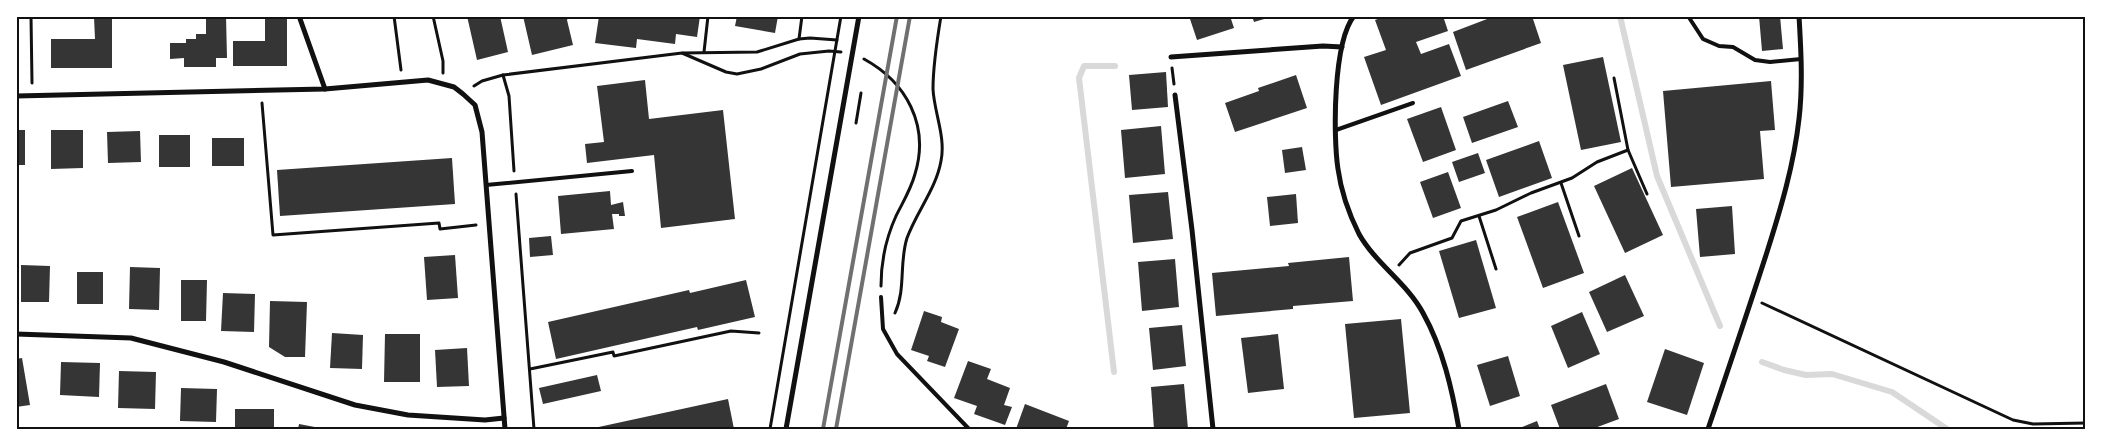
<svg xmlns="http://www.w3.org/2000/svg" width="2102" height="445" viewBox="0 0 2102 445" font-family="Figtree,sans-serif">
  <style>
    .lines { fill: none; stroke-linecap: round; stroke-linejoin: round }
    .stream { stroke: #d9d9d9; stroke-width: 6 }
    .building { fill: #353535 }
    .path { stroke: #111; stroke-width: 3 }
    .service { stroke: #111; stroke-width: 4 }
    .minor { stroke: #111; stroke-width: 5 }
    .rail { stroke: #707070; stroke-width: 4 }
    .neatline { fill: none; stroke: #111; stroke-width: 2 }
  </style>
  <rect width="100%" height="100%" fill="#fff"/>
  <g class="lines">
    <g class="stream">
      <polyline points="1620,16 1657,176 1720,326"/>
      <polyline points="1762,362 1784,370 1806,375 1832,374 1892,392 1947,429"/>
      <polyline points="1114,372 1079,78 1084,66 1115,66"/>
    </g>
  </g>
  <g class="building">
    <polygon points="206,16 226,16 227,58 216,58 216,67 184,67 184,58 170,59 170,43 186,43 186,39 196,39 196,34 206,34"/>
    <polygon points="265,16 287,16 287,66 233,66 233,41 265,41"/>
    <polygon points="467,16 500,16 508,52 477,60"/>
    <polygon points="523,16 569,16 567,20 573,45 532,55"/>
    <polygon points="599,16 700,16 697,37 676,34 675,44 637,39 636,48 595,43"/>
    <polygon points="737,16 778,16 775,33 735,26"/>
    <polygon points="1189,16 1230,16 1234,28 1197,40"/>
    <polygon points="1252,16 1271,16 1271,17 1254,22"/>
    <polygon points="1386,16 1443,16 1448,31 1416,42 1421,54 1449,44 1461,76 1381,105 1364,57 1386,50 1375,20"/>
    <polygon points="1495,16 1532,16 1541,43 1466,70 1453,32"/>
    <polygon points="1759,16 1780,16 1783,49 1762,51"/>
    <polygon points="94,17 112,17 112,68 51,68 51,39 95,39"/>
    <rect x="16" y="20" width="2" height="45"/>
    <polygon points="1603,57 1621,142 1581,150 1563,65"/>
    <polygon points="1166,72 1168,107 1132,110 1129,75"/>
    <polygon points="1296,75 1307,108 1235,132 1225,103 1259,91 1258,88"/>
    <polygon points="645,80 649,119 723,110 735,219 661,228 654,155 587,163 585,144 604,142 597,86"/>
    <polygon points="1771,81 1775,130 1760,131 1764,179 1671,187 1663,91"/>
    <polygon points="1508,101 1518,127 1472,143 1463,117"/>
    <polygon points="1441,107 1456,150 1423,162 1407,119"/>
    <polygon points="1161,126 1165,174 1125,178 1121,130"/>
    <rect x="16" y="130" width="9" height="35"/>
    <polygon points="51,130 83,130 83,168 51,169"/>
    <polygon points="140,131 141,162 108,163 107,132"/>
    <rect x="159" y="135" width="31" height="32"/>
    <rect x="212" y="138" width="32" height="28"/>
    <polygon points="1539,141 1552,178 1499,197 1486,160"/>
    <polygon points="1302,147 1306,170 1285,173 1282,150"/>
    <polygon points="1478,153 1485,173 1459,182 1452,162"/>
    <polygon points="452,158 455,204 280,216 277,170"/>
    <polygon points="1632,168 1663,235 1625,253 1594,186"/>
    <polygon points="1448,172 1461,208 1433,218 1420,182"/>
    <polygon points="610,191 611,205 623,202 625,216 619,216 619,214 612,214 614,229 561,234 558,196"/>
    <polygon points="1168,192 1173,239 1133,243 1129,195"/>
    <polygon points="1296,194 1298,223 1270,226 1267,197"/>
    <polygon points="1558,202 1584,273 1543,288 1517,217"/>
    <polygon points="1732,206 1735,254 1700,257 1696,209"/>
    <polygon points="551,236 553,255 530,257 529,238"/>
    <polygon points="1476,240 1496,308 1459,318 1439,251"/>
    <polygon points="455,255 458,298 427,300 424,257"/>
    <polygon points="1349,257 1353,301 1293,306 1293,309 1216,316 1212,273 1289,266 1288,263"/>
    <polygon points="1175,259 1179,307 1142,311 1138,262"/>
    <polygon points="21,265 50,266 49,302 21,302"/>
    <polygon points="130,267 160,268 159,310 129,309"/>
    <rect x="77" y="272" width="26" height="32"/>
    <polygon points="1625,275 1644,316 1607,332 1589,292"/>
    <polygon points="181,280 207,280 206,321 181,321"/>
    <polygon points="746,280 755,317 698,330 697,327 556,359 548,322 689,290 690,293"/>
    <polygon points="223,293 255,294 254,332 221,331"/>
    <polygon points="270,301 307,302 305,357 285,357 269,347"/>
    <polygon points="924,311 942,317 941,322 959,329 945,367 927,361 929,356 911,350"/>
    <polygon points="1582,312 1600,354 1568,368 1551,326"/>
    <polygon points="1401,319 1410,413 1354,418 1345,324"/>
    <polygon points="1182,325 1186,366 1153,370 1149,328"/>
    <polygon points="332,333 363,335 362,369 330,368"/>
    <polygon points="385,334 420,334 420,382 384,382"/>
    <polygon points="1278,334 1284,389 1248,393 1241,338"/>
    <polygon points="467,348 469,386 437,387 435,350"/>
    <polygon points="1665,349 1704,363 1687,415 1647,402"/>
    <polygon points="1508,356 1520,396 1490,406 1477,365"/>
    <polygon points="22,358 30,405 16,407 16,359"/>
    <polygon points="968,361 991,369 987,379 1010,388 1004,405 1012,407 1005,425 974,414 977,406 954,398"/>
    <polygon points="61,362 100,363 99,397 60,395"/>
    <polygon points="119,371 156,372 155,409 118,408"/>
    <polygon points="597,375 601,391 543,404 539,388"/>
    <polygon points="1184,384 1188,429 1154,429 1151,387"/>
    <polygon points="1606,384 1619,419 1592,429 1560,429 1551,405"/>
    <polygon points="181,388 217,389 216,422 180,421"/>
    <polygon points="728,399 734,429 594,429 594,428"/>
    <polygon points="1025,404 1069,421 1066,429 1016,429"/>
    <rect x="235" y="409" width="39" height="20"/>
    <polygon points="1537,421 1540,429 1517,429"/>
    <polygon points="299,424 320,428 320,429 298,429"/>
  </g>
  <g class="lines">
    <g class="path">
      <polyline points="31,16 32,83"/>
      <polyline points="394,16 401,70"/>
      <polyline points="433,16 443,61 443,73"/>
      <polyline points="799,39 802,16"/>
      <polyline points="704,52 708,16"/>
      <polyline points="683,53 757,52 799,39 810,38 837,40"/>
      <path d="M864,59C906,82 930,125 915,174C911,189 903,202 896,216C886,238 881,261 881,286"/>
      <polyline points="1172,68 1174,84"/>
      <polyline points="503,75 509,96 514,171"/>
      <polyline points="1614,78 1628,150 1647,194"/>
      <polyline points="474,86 482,81 503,75 682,53 726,72 737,74 761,69 800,54 829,51 841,52"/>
      <polyline points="262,103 273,235 439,223 440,229 476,225"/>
      <polyline points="856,123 861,93"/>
      <polyline points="1561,183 1579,236"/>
      <polyline points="516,194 534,429"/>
      <polyline points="1479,216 1496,269"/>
      <polyline points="1399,265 1410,253 1452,238 1461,221 1496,210 1531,193 1572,178 1597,162 1628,150"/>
      <polyline points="1762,303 2013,420 2033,424 2086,423"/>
      <path d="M895,313C906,289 899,263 907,238C917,211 936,189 941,161C946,137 934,112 933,89C933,64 937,40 941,16"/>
      <polyline points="530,369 613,352 614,356 731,331 759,333"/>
      <polyline points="770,429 841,16"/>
    </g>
    <g class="service">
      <polyline points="1688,16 1703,39 1719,46 1733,47 1755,60 1770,62 1801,59"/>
      <polyline points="1336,130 1413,103"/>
      <polyline points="486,185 632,171"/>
      <polyline points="881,297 883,329 897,354 969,429"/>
    </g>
    <g class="minor">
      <polyline points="299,16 325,89"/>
      <path d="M1354,16C1333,42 1333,136 1338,169C1341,191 1349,214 1359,234C1376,264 1407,283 1423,313C1443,349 1452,389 1459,429"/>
      <polyline points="1171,57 1323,46 1342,47"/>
      <polyline points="1175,95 1192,230 1213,429"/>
      <polyline points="16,96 325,89 428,80 454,87 463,94 475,105 482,132 505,429"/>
      <polyline points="16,334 131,338 224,362 355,405 408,415 485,420 504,418"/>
      <polyline points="786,429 859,16"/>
      <path d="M1708,429C1728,370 1748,311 1767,252C1781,208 1794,164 1799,119C1803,85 1801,50 1799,16"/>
    </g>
    <g class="rail">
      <polyline points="823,429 897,16"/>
      <polyline points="836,429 910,16"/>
    </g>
  </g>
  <rect width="2102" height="445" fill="none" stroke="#ffffff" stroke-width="35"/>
  <rect x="18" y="18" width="2066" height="410" class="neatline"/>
</svg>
